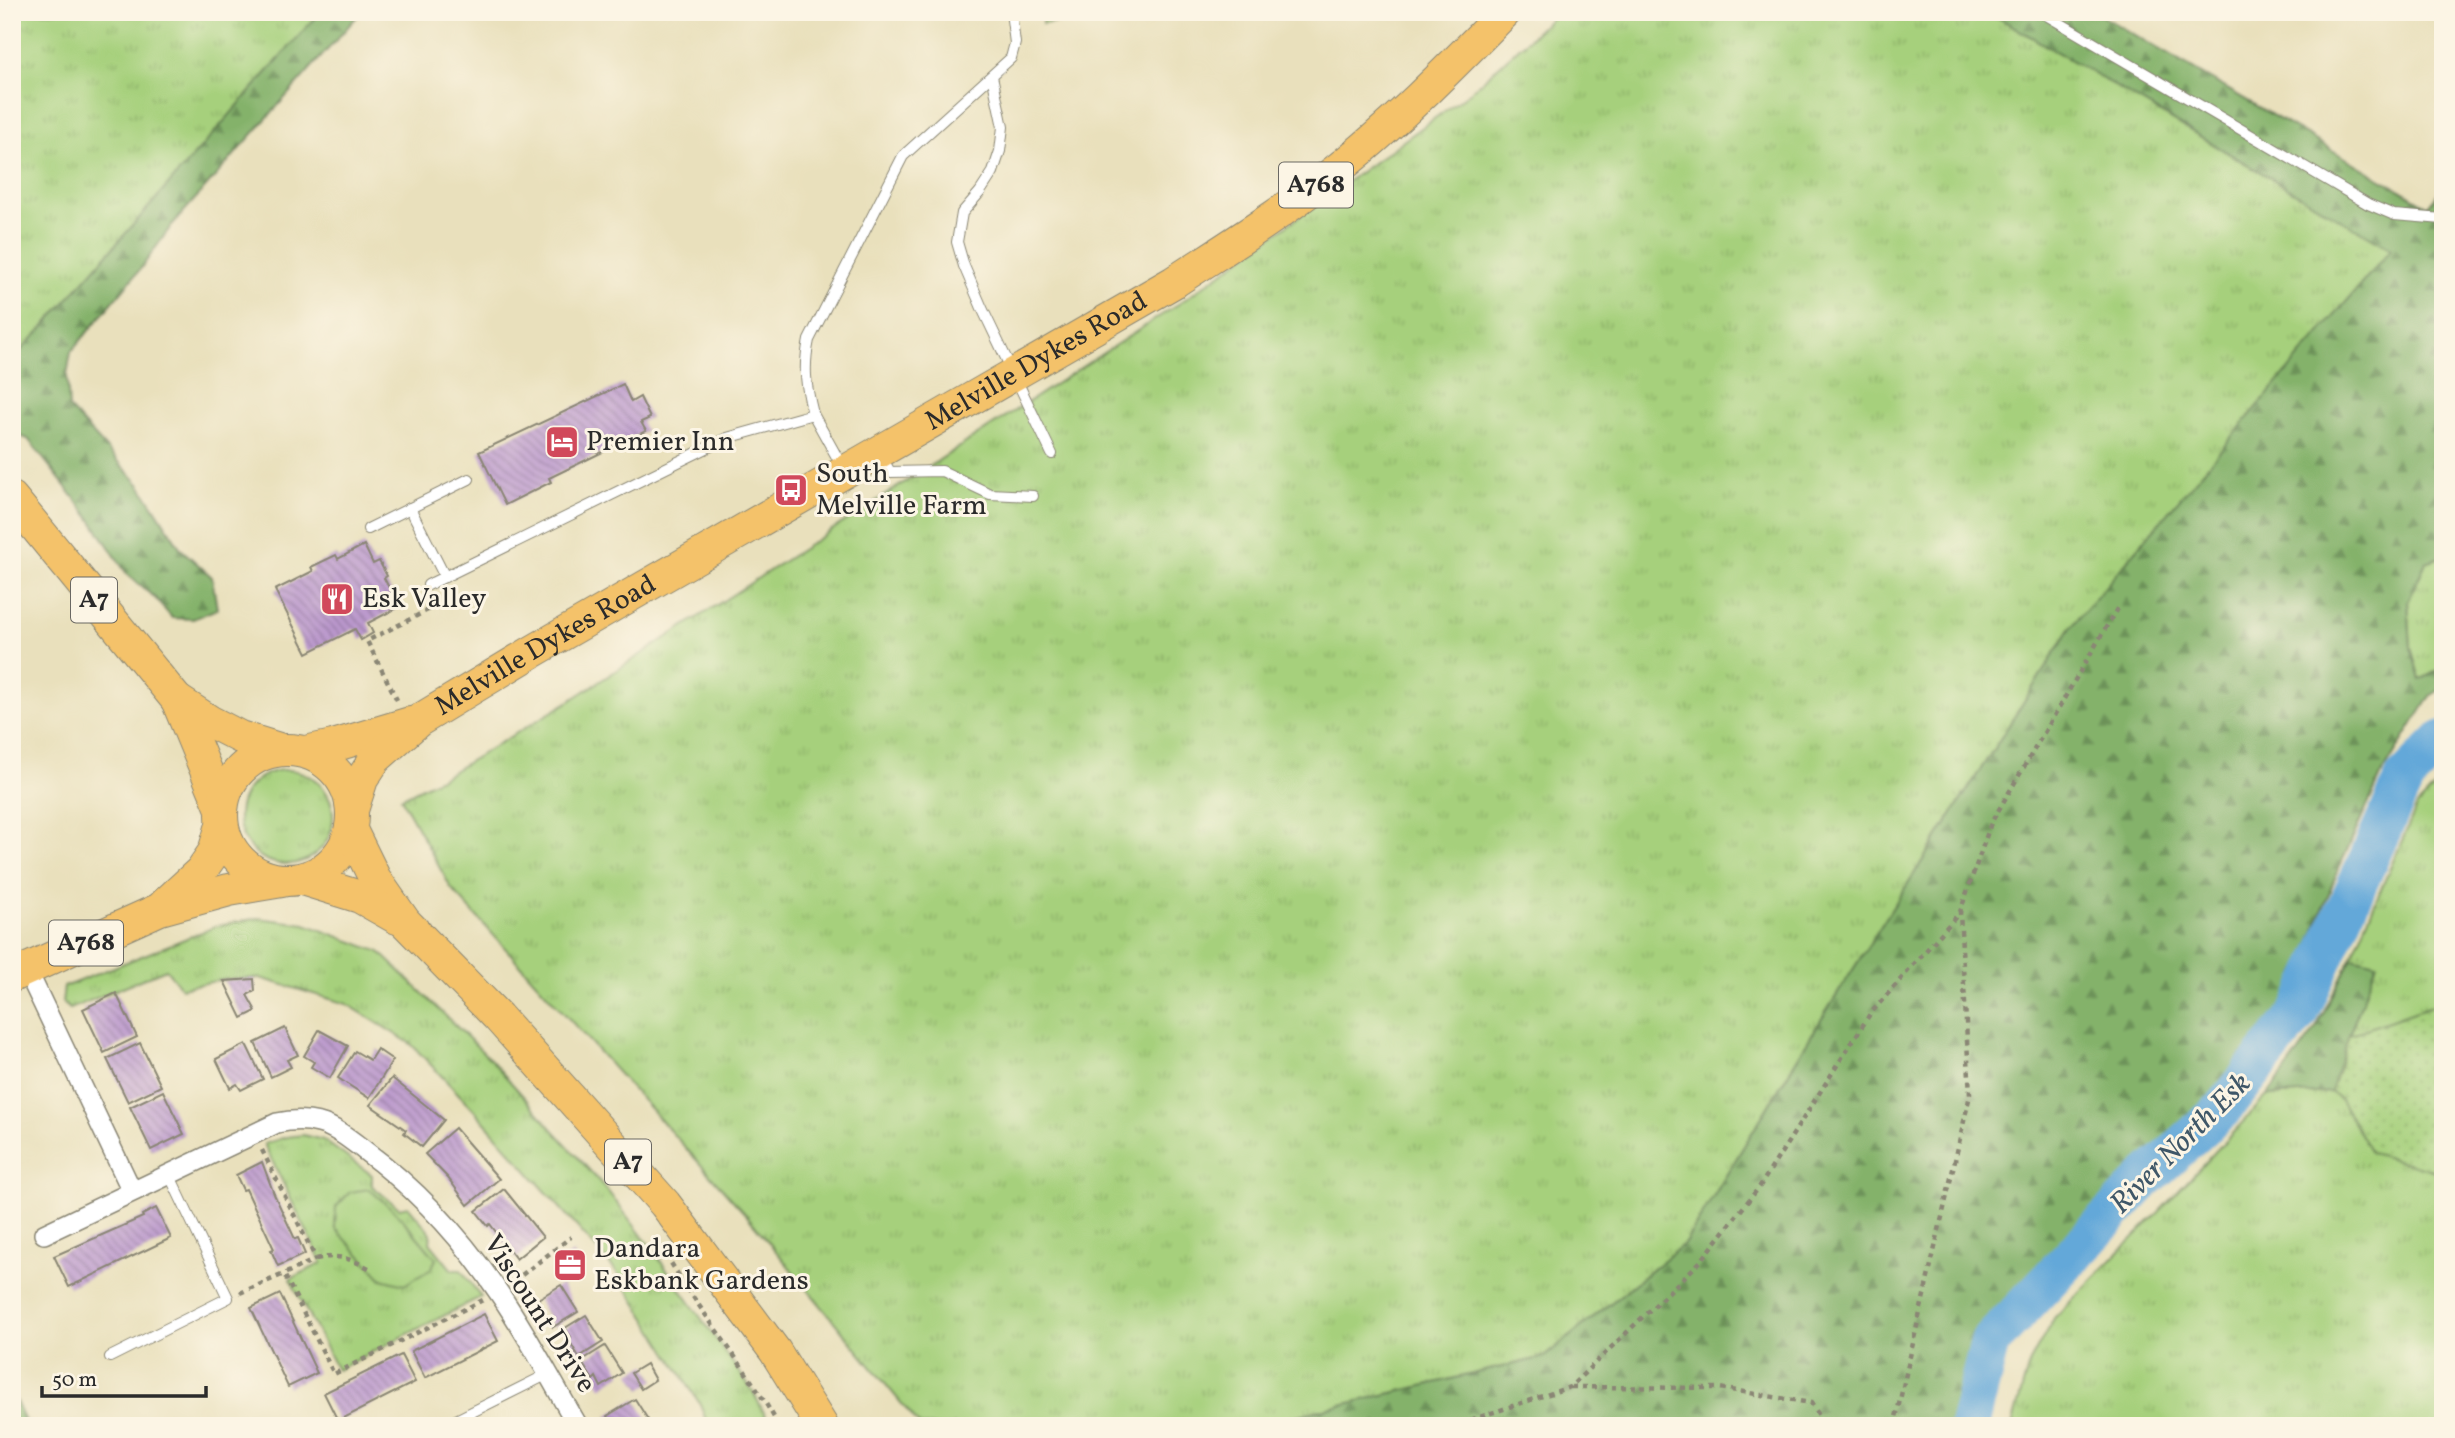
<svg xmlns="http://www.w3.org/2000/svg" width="2455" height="1438" viewBox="0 0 2455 1438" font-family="Vollkorn,serif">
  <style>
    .grass { fill: url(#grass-tufts); stroke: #687e53; stroke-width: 2 }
    .forest { fill: url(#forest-firs); stroke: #586e4b; stroke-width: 2 }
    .park { fill: #a6d07b; stroke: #687e53; stroke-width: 2 }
    .garden { fill: url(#garden-dots); stroke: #687e53; stroke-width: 2 }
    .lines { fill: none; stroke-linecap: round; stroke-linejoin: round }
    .river { stroke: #63a8d9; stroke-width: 40 }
    .building { fill: url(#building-back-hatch) }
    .service-casing { stroke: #8a8674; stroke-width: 12 }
    .minor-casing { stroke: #8a8674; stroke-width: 22 }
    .primary-casing { stroke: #8a8674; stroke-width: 34 }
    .path { stroke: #8a8674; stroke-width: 4.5; stroke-dasharray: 5 5; stroke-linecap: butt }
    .service { stroke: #fff; stroke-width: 10 }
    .minor { stroke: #fff; stroke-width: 19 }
    .primary { stroke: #f4c26a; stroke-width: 32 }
    .labels { text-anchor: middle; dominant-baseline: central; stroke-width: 6; stroke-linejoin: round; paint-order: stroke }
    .shield { fill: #fcf5e5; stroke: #6a6863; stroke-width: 2 }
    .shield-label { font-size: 26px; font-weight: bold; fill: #2b2b2b }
    .street-label { font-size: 28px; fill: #2b2b2b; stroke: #fcf5e5 }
    .poi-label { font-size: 28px; fill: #2b2b2b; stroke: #fcf5e5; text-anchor: start }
    .water-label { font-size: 30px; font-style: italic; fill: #3f5768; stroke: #fcf5e5 }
  </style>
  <defs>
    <pattern id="grass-tufts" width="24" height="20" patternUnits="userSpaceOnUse" patternTransform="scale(1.75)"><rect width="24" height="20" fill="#a6d07b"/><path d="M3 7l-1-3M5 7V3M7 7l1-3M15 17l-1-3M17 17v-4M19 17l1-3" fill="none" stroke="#8fb36a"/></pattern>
    <pattern id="forest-firs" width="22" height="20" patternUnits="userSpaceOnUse" patternTransform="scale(1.75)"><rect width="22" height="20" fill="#84b26b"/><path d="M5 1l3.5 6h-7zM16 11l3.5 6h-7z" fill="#6c9158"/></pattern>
    <pattern id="garden-dots" width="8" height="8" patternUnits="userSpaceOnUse" patternTransform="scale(1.75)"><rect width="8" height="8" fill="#a6d07b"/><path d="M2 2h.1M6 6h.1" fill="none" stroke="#8fb36a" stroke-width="1.8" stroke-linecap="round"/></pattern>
    <pattern id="building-back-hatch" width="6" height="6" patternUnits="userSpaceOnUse" patternTransform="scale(1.75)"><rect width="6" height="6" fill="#ba97cc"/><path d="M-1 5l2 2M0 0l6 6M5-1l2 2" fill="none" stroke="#977ba6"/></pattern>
  </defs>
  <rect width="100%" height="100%" fill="#fcf5e5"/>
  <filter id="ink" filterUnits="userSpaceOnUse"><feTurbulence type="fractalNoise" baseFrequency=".0143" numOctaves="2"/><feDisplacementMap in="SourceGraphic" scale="14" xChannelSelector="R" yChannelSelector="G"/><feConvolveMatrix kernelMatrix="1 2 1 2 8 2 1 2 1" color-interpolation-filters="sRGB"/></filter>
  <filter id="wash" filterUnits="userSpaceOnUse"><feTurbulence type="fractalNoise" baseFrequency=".00686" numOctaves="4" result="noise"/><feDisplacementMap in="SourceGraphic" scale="28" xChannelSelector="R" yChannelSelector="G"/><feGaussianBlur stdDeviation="1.57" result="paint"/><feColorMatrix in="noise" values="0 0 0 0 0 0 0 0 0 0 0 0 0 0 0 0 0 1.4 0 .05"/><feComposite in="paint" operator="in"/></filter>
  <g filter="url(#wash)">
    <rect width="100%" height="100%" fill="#e9e0bc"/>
    <g class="grass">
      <polygon points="12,12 339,12 12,372"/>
      <polygon points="1042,12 1075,12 1067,20 1042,24"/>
      <polygon points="1558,12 1989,12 2392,249 2072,626 1814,1031 1685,1243 1544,1357 1253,1426 920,1426 748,1217 451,888 401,798 450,773 568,702 1180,303 1468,94"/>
      <polygon points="2443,556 2443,668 2420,680 2411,647 2408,601 2426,562"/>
      <circle cx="286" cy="817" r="47"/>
      <polygon points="2443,779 2443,1002 2349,1035 2331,1092 2340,1099 2371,1152 2436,1171 2443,1195 2443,1426 2012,1426 2029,1364 2054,1318 2158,1213 2267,1096 2330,1092 2315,1030 2352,956 2417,806"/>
      <polygon points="258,918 305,924 380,952 490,1059 606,1189 647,1242 752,1390 771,1426 708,1426 700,1404 616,1271 473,1109 411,1044 347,1004 260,978 226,979 181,988 166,969 70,1009 62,1002 64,987 217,926"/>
      <polygon points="303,1135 323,1140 372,1175 372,1186 399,1208 408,1206 431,1233 430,1243 452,1270 461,1270 481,1297 337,1370 290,1279 322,1263 264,1144 286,1137"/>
    </g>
    <g class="forest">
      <polygon points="320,12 361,12 172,225 142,267 71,352 67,375 69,408 140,485 181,549 212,577 217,609 193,619 172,618 156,599 127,574 90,518 28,439 12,433 12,359 39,332"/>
      <polygon points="1989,12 2095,12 2428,206 2443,187 2443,556 2426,562 2408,601 2411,647 2420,680 2443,668 2443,688 2430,696 2381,776 2338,870 2284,1010 2219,1095 2069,1237 1978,1339 1952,1426 1253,1426 1544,1357 1685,1243 1814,1031 2072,626 2391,249"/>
      <polygon points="2352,957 2377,963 2349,1035 2443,1086 2443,1171 2436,1171 2371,1153 2340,1099 2331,1092 2267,1096 2315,1030"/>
      <polygon points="12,1393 27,1426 12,1426"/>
    </g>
    <polygon class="park" points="369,1189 398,1214 436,1259 431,1269 404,1285 382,1279 335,1228 336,1207 350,1192"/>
    <polygon class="garden" points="2443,1002 2443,1171 2436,1171 2371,1153 2340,1099 2331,1092 2349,1035"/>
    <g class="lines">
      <polyline class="river" points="1969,1426 1990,1342 2143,1181 2223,1109 2300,1011 2405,778 2443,740"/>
    </g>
    <g id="blocks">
      <g class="building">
        <polygon points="623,384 631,402 640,397 650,418 641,422 646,431 549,478 551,482 505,505 479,452"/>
        <polygon points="364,545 373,564 379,561 387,576 384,578 399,607 368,623 373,633 361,640 355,629 307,653 275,590 313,571 311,567 336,555 338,559"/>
        <polygon points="254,979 255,991 247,995 256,1011 242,1018 224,981"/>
        <polygon points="116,993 137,1037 104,1053 83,1009"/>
        <polygon points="285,1028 298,1055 287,1060 291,1067 271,1077 255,1043"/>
        <polygon points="319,1030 348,1046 330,1078 311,1067 314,1062 304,1056"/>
        <polygon points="140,1043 161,1086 128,1102 107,1059"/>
        <polygon points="246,1044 263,1079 241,1090 237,1084 230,1088 216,1059"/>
        <polygon points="377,1049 393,1060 369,1098 338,1078 355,1051 370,1060"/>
        <polygon points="392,1078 444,1120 422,1147 404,1133 406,1130 370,1105"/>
        <polygon points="163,1091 184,1134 151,1150 130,1107"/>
        <polygon points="455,1128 499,1179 468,1205 448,1178 425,1154"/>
        <polygon points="262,1162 274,1194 295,1239 298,1238 305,1254 278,1266 271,1250 274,1249 246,1189 243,1190 236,1175"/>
        <polygon points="504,1189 543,1237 516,1259 490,1224 488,1226 476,1211"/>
        <polygon points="156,1208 171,1238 69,1287 54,1256 143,1217 142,1215"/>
        <polygon points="573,1253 583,1269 568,1279 558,1262"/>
        <polygon points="561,1285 578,1312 553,1327 538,1299"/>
        <polygon points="280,1294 317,1373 288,1387 251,1308"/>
        <polygon points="484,1314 498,1341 425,1378 411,1351"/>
        <polygon points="586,1315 603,1342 579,1357 568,1339 571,1337 565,1328"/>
        <polygon points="605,1346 622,1373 601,1387 596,1377 593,1380 581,1361"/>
        <polygon points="401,1355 415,1382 338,1421 324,1393"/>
        <polygon points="646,1364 655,1380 641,1389 631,1373"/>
        <polygon points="635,1399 652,1426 614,1426 607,1416"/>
      </g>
    </g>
  </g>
  <g filter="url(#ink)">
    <use href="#blocks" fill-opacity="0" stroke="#8a8674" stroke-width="2"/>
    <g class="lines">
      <g class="service-casing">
        <g id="service">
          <polyline points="2041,12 2368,204 2394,215 2443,219"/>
          <polyline points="992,76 1003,127 1000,151 993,172 980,192 962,213 957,242 964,266 982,308 1052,454"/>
          <path d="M813,414C806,386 803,369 809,340L903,156L1011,58L1015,43L1011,12"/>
          <polyline points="881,456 890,472 942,471 990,494 1033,496"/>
          <polyline points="410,508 445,577"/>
          <polyline points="368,529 469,479"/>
          <polyline points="428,585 727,438 813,414 843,468"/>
          <polyline points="110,1357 228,1298 169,1174"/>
          <polyline points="444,1426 548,1374"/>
        </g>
      </g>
      <g class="minor-casing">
        <g id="minor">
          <polyline points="27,970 132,1191"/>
          <path d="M44,1234L277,1123C291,1120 304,1119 319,1123C335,1127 351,1140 364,1150C417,1189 462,1238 499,1293C528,1335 552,1382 578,1426"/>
        </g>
      </g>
      <g class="primary-casing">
        <g id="primary">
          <polyline points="12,498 177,700 222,809"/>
          <polyline points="177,700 209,721 240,737 282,750"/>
          <circle cx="287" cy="815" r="65"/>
          <polyline points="305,752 333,746 410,723"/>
          <path id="s1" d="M353,807L362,779L375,759L418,721L532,652L1174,282C1226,248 1280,215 1329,176C1392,127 1449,69 1505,12"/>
          <polyline points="351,830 375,879 405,922 498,1017 665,1204 775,1351 822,1426"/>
          <polyline points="302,879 360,897 397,918"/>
          <polyline points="165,904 201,871 214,852 222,825"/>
          <polyline points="12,976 160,909 229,890 282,881"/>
        </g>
      </g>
      <g class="path">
        <polyline points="397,700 367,641 432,608 431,600"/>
        <polyline points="262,1150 316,1259 284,1274 334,1374 483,1300"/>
        <path d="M661,1246C697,1309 744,1363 779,1426"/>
        <path d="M316,1259C339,1254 348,1258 369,1268"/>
        <polyline points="514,1281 571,1237"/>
        <polyline points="240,1293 284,1274"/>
        <polyline points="1571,1387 1719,1388 1811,1403 1826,1426"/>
        <polyline points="1452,1426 1570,1387 1701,1261 1760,1186 1870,1014 1960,912 1991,823 2118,607"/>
        <polyline points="1894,1426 1970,1095 1960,912"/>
      </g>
      <use href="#service" class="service"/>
      <use href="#minor" class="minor"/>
      <use href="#primary" class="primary"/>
    </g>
  </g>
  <defs>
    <g id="hotel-square" transform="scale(1.75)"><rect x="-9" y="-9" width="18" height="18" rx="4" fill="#d1495b" stroke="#fcf5e5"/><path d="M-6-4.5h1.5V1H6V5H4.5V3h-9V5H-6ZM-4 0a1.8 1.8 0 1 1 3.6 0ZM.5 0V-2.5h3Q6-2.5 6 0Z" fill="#fff"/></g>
    <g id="bus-square" transform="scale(1.75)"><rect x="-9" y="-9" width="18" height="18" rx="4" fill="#d1495b" stroke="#fcf5e5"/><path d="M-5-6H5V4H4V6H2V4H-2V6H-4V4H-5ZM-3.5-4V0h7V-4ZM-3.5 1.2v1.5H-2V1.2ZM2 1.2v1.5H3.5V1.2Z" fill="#fff"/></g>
    <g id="restaurant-square" transform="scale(1.75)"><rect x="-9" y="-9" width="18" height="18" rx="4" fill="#d1495b" stroke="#fcf5e5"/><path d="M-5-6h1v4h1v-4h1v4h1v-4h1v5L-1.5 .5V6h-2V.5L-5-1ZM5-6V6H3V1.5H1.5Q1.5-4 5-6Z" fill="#fff"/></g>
    <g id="office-square" transform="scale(1.75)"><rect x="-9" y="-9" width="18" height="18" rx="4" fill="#d1495b" stroke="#fcf5e5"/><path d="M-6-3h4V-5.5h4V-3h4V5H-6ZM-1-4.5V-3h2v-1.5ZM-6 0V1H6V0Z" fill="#fff"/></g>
  </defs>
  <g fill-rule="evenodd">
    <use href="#hotel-square" x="562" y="442"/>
    <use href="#bus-square" x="791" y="490"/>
    <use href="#restaurant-square" x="337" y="599"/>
    <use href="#office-square" x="570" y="1265"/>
  </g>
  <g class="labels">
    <g class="shield">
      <rect x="1279" y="162.5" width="74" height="45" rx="5"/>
      <rect x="71" y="577.5" width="46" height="45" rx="5"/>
      <rect x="49" y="920.5" width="74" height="45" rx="5"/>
      <rect x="605" y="1139.5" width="46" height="45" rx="5"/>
    </g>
    <g class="shield-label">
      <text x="1316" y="185">A768</text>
      <text x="94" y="600">A7</text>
      <text x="86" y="943">A768</text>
      <text x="628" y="1162">A7</text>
    </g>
    <g class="street-label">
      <text stroke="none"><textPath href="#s1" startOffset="826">Melville Dykes Road</textPath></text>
      <text stroke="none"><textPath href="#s1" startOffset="259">Melville Dykes Road</textPath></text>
      <text transform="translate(539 1314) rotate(57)">Viscount Drive</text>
    </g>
    <g class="poi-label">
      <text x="586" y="442">Premier Inn</text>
      <text x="816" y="474">South<tspan x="816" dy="32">Melville Farm</tspan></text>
      <text x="362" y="599">Esk Valley</text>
      <text x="594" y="1249">Dandara<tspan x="594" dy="32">Eskbank Gardens</tspan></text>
    </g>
    <g class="water-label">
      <text transform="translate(2181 1144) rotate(-45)">River North Esk</text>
    </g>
  </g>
  <rect width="2455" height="1438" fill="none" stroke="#fcf5e5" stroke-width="42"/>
  <path d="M42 1386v10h164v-10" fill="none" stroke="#2b2b2b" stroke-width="3.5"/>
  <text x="52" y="1386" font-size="21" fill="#2b2b2b" stroke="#fcf5e5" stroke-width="5" paint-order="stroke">50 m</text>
</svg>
